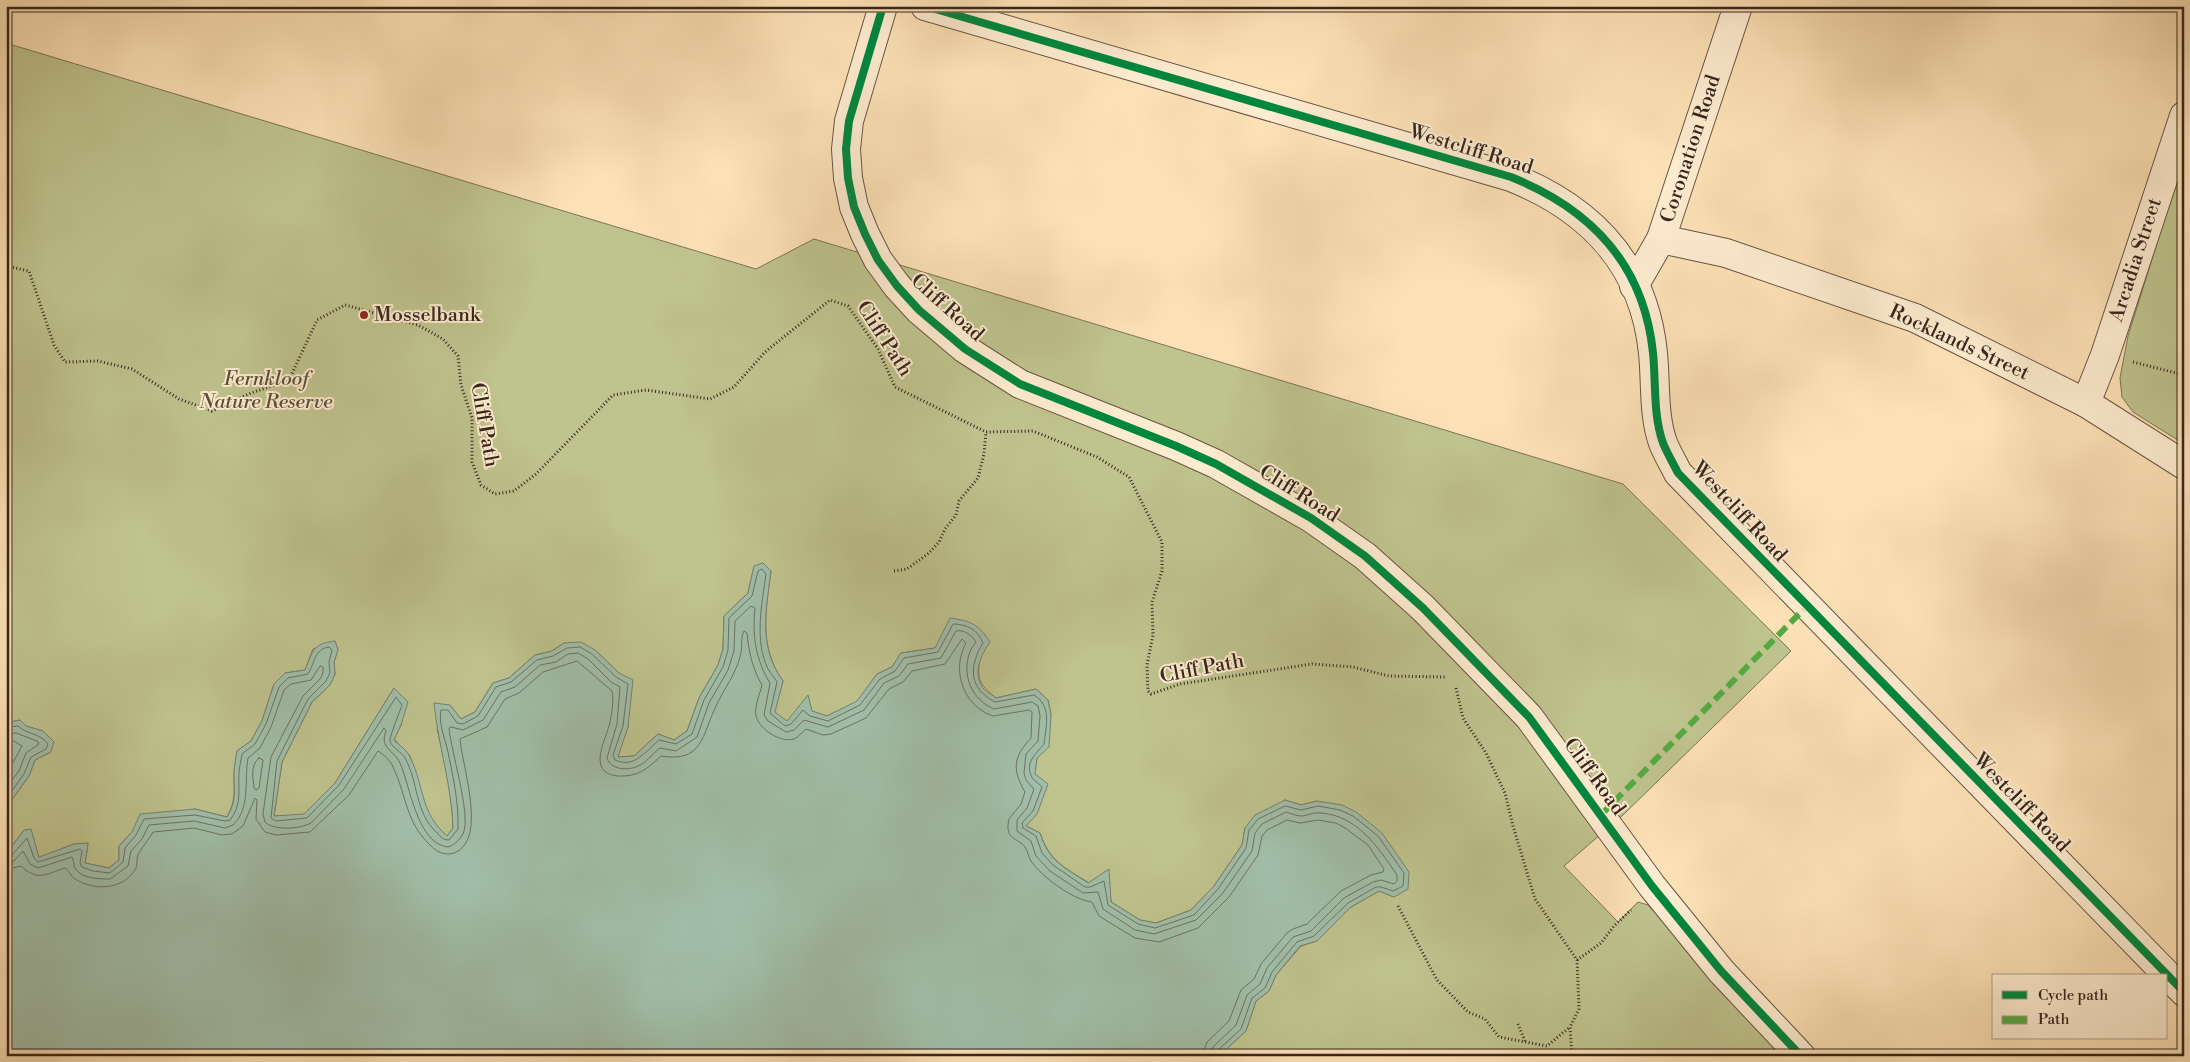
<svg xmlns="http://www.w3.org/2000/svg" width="2190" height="1062" viewBox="0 0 2190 1062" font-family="'Libre Bodoni',serif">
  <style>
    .green { fill: #bfc38e; stroke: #7b7456 }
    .water { fill: #a1bea9; stroke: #778171 }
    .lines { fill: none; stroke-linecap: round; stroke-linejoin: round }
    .shore { stroke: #6c7264; stroke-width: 1 }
    .minor-casing { stroke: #685544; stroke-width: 30 }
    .path { stroke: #37261e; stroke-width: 3; stroke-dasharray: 1 2.5; stroke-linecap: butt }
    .minor { stroke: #feecd0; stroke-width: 28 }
    .quiet { stroke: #55aa43; stroke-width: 6; stroke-dasharray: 12 6; stroke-linecap: butt }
    .cycleway-casing { stroke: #feecd0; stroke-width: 11 }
    .cycleway { stroke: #00873e; stroke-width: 8 }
    .poi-dot { fill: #8f2418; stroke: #feecd0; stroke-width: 2 }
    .labels { text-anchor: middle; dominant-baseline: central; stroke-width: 4; stroke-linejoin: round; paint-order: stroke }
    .street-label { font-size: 20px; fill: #37261e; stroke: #feecd0 }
    .poi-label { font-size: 20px; fill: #37261e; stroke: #feecd0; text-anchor: start }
    .park-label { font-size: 20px; font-style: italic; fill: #594d3a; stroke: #feecd0 }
  </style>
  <rect width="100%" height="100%" fill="#fde1b6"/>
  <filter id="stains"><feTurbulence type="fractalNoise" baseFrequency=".004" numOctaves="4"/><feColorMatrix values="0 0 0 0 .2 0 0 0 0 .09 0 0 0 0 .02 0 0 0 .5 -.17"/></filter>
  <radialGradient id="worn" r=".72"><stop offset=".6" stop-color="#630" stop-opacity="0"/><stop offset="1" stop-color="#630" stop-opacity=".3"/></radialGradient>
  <g class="green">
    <path d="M6,43L756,269L814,239L1623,484L1791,651L1623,815L1564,866L1618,922L1638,902L1648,905L1783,1056H1219L1246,1031L1256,1001L1269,991L1276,975L1301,946L1317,941L1351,907L1379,891L1394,897L1317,801L1301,805L1285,800L1245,828L1242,845L1214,886L1191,910L1156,923L1140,920L1111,902L1108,870L1089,883C1064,867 1050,862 1040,833L1026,826L1037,758L1051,715L1048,700L1036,689L996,698C978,684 977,679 980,656L935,648L901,653L892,667L877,674L857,702L827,716L811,711L808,696L787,722L774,712L783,681C758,646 766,610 771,571L754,567L748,593L724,616L723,649L718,665L699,698L687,731L674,740L658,734L634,756L617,757L628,727L619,673L595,650L564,643L552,651L535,655L509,678L493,683L475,712L461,719L450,705L437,729C445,761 452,795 453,828L447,836L433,823L427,810L410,756L394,739L401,725L394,688L335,783L304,815L274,816L282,762L312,702L330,685L335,674L334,662L338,650L335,641L313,649L305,670L285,673L274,684L262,721L251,741L237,751C236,759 234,767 234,775C234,793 236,800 227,817L195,809L132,832L119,846V860L109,868L85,863L88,844H74L39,858L24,830L6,854V808L29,776L35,760L51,752L43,731L26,726L20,720L6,723Z"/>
    <polygon points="2184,156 2184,444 2133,412 2122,397 2120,378 2128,336"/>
  </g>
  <g class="water">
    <path d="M763,563L771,571C766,610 758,647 783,681L775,712L787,721L808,695L812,711L827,716L857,701L877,674L892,667L901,653L935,648L950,618C971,621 978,624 990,642C981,655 972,673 983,688C986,692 993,695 996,698L1036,689L1048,700L1051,715L1049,747L1037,758L1035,774L1048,784L1037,814L1026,826L1040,833C1049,862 1064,867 1088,883L1109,869L1111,902L1140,920L1156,923L1191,910L1214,886L1242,845L1245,828L1255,815L1285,800L1301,805L1317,801L1342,805L1356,812L1382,833L1409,872L1408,889L1394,897L1379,891L1351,907L1317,941L1300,946L1276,975L1269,991L1256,1001L1246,1031L1219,1056H6V854L24,830L31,829L39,857L74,844L88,843L85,863L109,868L119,860V846L132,832L140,814L195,809L227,817C237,800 234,792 234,775C234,767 236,758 237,751L251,741L262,721L274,684L285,673L305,670C313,651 312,644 335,641L338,650L334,662L335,674L330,685L312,702L282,762L274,816L304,814L335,783L394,688L408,702L401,725L394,740C399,745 407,750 410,757C425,787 419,811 447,836L453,828C452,786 438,745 434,703L450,705L461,719L475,712L493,683L509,678L535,655L552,651L564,643L581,642L595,650L619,673L633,680L628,727L618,757L634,756L658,734L674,740L687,731L699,698L718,665L723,649L724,616L748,593L754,566Z"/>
    <polygon points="20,720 26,726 43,731 54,742 51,752 35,760 29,776 6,808 6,723"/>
  </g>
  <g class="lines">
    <g class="shore">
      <path d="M6,727L18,726C28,735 40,733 48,744L46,749L31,757L24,774L6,799"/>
      <polyline points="6,734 16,733 37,741 39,744 26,753 19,771 6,788"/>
      <polyline points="6,741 14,741 22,746 6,775"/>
      <path d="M259,758L263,760L259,788L256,790L254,788C253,778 250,765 259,758Z"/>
      <path d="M6,856L12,855L27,838L34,858L38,862L80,849L82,851L80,863L82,867L93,871L110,873L123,862L125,848L136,835L144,819L195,815L225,821L230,820C242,804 238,792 239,774C239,768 241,761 242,754L255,744L266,724L279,687L288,678L308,674C315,663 314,649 329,647L332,650L329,662L330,673L326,681L308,699L277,761L271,818L276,821L307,818L339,785L396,697L402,705C400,711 389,738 390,741C392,748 402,752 405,758C419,783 414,811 437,833C441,837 443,840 449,840L458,829C459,804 453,776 448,752C445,738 438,723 441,710H448L457,723L463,724L478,716L496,687L511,682L537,660L553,656L567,648L580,647L592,654L616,677L628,684L623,726L613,755L615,760C634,769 646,751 659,740L676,744L692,734L704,700L723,667L728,650L729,618L752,596L758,571L762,569L766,574C762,604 754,641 768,669C771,674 775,678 777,682L770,713L785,726L791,724L803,710L810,716L828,721L860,705L880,679L895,671L904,658L938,652L953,624C967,624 978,630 983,643C969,666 968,688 995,702L1034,695C1052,706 1046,726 1044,744C1037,753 1025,762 1031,775C1032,780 1039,783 1042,787L1033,811L1022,823L1023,828L1036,836L1042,853L1053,865L1085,887H1090L1104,881L1108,905L1138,924L1155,928L1194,915L1218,889L1246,848L1249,830L1258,819L1285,806L1301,810L1318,806L1340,810L1353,816L1378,836L1404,873L1403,886L1393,891L1381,887H1376L1348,903L1314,936L1297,942L1272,972L1265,988L1252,998L1241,1029L1218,1050L1216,1056"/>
      <path d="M6,863L14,861L23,851L30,864L38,868L72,857C74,861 73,864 75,868C81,879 100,879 110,879L128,866L131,851L142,839L149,825L194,821L225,828L233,825C251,808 244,780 248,758L260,748L271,727L284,690L291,684L311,680L320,666L323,667V672L321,678L303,696L271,757L263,814L265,822C274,831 300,829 311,823L344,789L384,728L386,731C379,748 394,750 400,763C410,785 417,844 448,847C455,845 462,838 464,831C470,811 451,751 449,728L451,727L463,730L483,720L501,692L515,687L540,665L556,662L568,654L578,653L588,659L611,682L620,687L617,724L607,758C611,770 628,771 638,766C646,763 653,753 660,748L676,751L697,737L709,703L728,670L734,651L735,621L751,606L755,608C752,635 756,661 770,683L764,715L768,721L786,732L794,730L804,720L828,727L864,710L884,683L899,676L908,664L941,658L956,631C963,629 972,635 976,642C974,645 971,648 970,652C961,675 972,700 994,709L1032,702L1038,706L1040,716L1038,741L1026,754L1024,773L1026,780L1034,789L1027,808L1017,820V831L1031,841L1036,856L1050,871L1083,893L1098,892L1103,909L1135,930L1154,934L1196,920L1223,893L1252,851L1255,833L1262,824L1286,812C1290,813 1296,816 1301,816C1307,816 1313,812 1320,813C1357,815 1378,847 1397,875V881L1394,884L1381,880L1373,882L1344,898L1311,931L1293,937L1267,968L1260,984L1247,995L1236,1025L1213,1047L1210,1056"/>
      <path d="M6,870L21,866C38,882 46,874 65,868C69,871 71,876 75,879C94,891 122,890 135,870C138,865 136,860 138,855C138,853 151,836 153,832L194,828L222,835L232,834L243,826L255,798L257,800L256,819L265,832L276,835L310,832L349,795L378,751C383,754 391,761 393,767C407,796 405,821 430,845C437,852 444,856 454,853C488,841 462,766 460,739L487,727L505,699L519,693L543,672L577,661L612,691C614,700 612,712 610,722C607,738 585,773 618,776C638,777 647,769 661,756C703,763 702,735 716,706C724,689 735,675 740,657C743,649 740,638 744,631L747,633C749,652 752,668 762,685C760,694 754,706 756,716C759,729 780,743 794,739C799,737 802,732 806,729L823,735L831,734L866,718L889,689L903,682L912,671L945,664L962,639L966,643C951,670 963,706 993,716L1029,710L1032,712L1031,738C1013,757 1012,770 1025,792L1021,804L1009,819C1004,841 1018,837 1025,847C1028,851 1028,857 1031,861C1042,877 1073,900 1092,902L1099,916L1135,938L1159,942L1198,928L1229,897L1258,855L1262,836L1267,830L1287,820L1300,823L1318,820L1336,823L1345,828L1368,845L1384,869L1383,872L1371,875L1341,891L1307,924L1293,929L1287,933L1261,964L1254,979L1241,990L1229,1021L1207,1042L1202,1056"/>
    </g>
    <g class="minor-casing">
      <g id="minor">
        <polyline points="883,6 849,121 846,149 848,178 854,207 865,234 878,260 897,286 919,310 965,349 1020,384 1176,446 1216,464 1311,518 1365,556 1423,608 1529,717 1652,886 1721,971 1801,1056"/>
        <path d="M925,6L1511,177C1591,209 1644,264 1653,353C1656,382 1653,415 1663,443C1667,453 1673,463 1678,473L2184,992"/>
        <polyline points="1661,239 1726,253 1915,318 2086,403 2184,465"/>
        <polyline points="1634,286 1661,239 1738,6"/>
        <polyline points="2086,403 2105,355 2184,116"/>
      </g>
    </g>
    <g class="path">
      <polyline points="6,266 29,271 54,345 65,362 98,361 132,369 179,399 212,411 251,393 289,380 317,320 345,305 418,325 443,339 458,356 461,385 472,418 472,462 481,485 495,494 514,491 536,474 613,395 646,390 710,399 734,387 765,352 830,300 848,306 878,349 895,387 986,432 1033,431 1097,457 1129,477 1162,542 1162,571 1152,602 1153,635 1147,665 1148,691 1151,694 1180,684 1312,664 1353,667 1389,676 1446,677"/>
      <polyline points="2133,362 2184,375"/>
      <polyline points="894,571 907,569 929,553 939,542 945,529 956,515 959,501 978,478 984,454 986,432"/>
      <polyline points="1456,688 1463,718 1486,753 1505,793 1513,826 1535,899 1577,960 1579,1009 1570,1027 1572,1056"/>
      <polyline points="1398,906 1437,980 1468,1012 1485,1019 1499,1037 1547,1046 1570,1027"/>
      <polyline points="1577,960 1601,943 1614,926 1631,910"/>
      <polyline points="1518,1024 1525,1041"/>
    </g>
    <use href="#minor" class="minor"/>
    <polyline class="quiet" points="1601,815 1807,606"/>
    <g class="cycleway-casing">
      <g id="cycleway">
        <polyline points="883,6 849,121 846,149 848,178 854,207 865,234 878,260 897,286 919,310 965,349 1020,384 1176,446 1216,464 1311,518 1365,556 1423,608 1529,717 1652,886 1721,971 1801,1056"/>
        <path d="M925,6L1511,177C1591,209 1644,264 1653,353C1656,382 1653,415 1663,443C1667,453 1673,463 1678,473L2184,992"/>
      </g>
    </g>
    <use href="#cycleway" class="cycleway"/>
  </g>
  <circle class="poi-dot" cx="364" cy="315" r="5"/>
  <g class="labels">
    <g class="street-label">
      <text transform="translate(1691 149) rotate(-72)">Coronation Road</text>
      <text transform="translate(1471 150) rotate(17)">Westcliff Road</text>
      <text transform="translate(2136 260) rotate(-72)">Arcadia Street</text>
      <text transform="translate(947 308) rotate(42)">Cliff Road</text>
      <text transform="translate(884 339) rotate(57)">Cliff Path</text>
      <text transform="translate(1959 343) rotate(25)">Rocklands Street</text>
      <text transform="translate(484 425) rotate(80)">Cliff Path</text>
      <text transform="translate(1299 494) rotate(32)">Cliff Road</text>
      <text transform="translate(1739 512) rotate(47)">Westcliff Road</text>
      <text transform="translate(1202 669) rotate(-11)">Cliff Path</text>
      <text transform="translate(1594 777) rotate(54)">Cliff Road</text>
      <text transform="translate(2021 803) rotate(46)">Westcliff Road</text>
    </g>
    <g class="poi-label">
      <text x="374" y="315">Mosselbank</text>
    </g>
    <g class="park-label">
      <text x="266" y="379">Fernkloof<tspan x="266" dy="23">Nature Reserve</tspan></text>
    </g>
  </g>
  <rect width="2190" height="1062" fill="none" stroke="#fde1b6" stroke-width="25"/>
  <rect x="8" y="8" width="2175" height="1047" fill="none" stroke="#37261e" stroke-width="2.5"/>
  <rect x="12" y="12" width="2165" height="1037" fill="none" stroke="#37261e"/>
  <rect x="1992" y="974" width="175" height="65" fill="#feecd0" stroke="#ae9d89"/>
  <rect x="2002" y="991" width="25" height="8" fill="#00873e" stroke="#ae9d89"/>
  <text x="2038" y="1000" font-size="15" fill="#37261e">Cycle path</text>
  <rect x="2002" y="1016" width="25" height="8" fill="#55aa43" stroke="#ae9d89"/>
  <text x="2038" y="1024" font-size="15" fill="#37261e">Path</text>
  <rect width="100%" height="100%" filter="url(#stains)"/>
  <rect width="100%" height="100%" fill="url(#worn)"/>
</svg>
